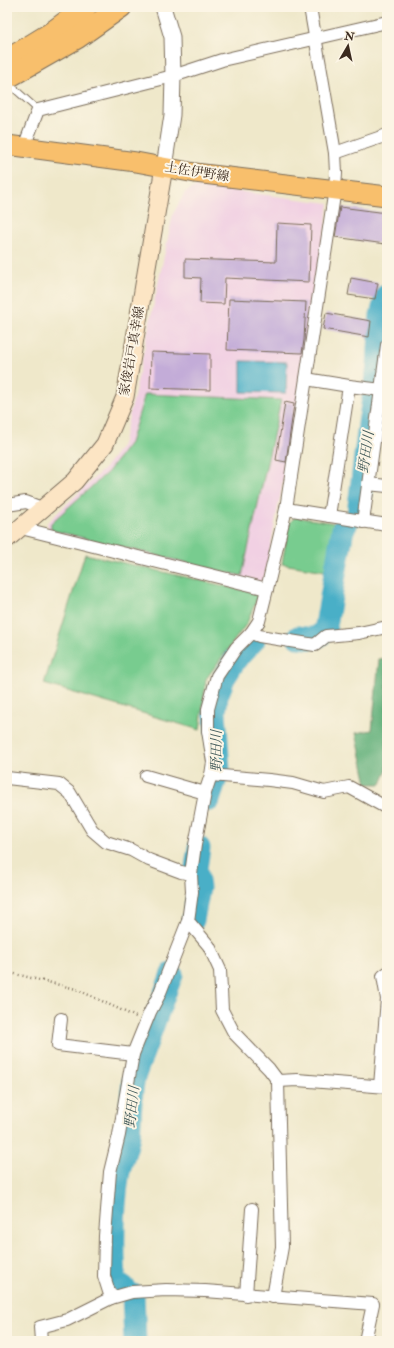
<svg xmlns="http://www.w3.org/2000/svg" width="394" height="1348" viewBox="0 0 394 1348" font-family="'IM FELL Double Pica','Noto Serif JP',serif">
  <style>
    .built { fill: #f1d0e3 }
    .green { fill: #78cc8f; stroke: #5a7b56 }
    .forest { fill: #62b07a; stroke: #4e6d4c }
    .water { fill: #48afc7; stroke: #426c72 }
    .lines { fill: none; stroke-linecap: round; stroke-linejoin: round }
    .river { stroke: #48afc7; stroke-width: 23 }
    .building { fill: #c3acd8 }
    .service-casing { stroke: #7a6c5a; stroke-width: 8 }
    .minor-casing { stroke: #7a6c5a; stroke-width: 14 }
    .tertiary-casing { stroke: #7a6c5a; stroke-width: 17 }
    .secondary-casing { stroke: #7a6c5a; stroke-width: 19 }
    .primary-casing { stroke: #7a6c5a; stroke-width: 21 }
    .trunk-casing { stroke: #7a6c5a; stroke-width: 23 }
    .path { stroke: #7a6c5a; stroke-width: 2.5; stroke-dasharray: 1 3; stroke-linecap: butt }
    .service { stroke: #fff; stroke-width: 6 }
    .minor { stroke: #fff; stroke-width: 12 }
    .tertiary { stroke: #fff; stroke-width: 15 }
    .secondary { stroke: #fce5c4; stroke-width: 17 }
    .primary { stroke: #f8bf6c; stroke-width: 19 }
    .trunk { stroke: #f8bf6c; stroke-width: 21 }
    .labels { text-anchor: middle; dominant-baseline: central; stroke-width: 4; stroke-linejoin: round; paint-order: stroke }
    .street-label { font-size: 13px; fill: #3b2a1e; stroke: #fcf5e5 }
    .water-label { font-size: 14px; font-style: italic; fill: #405959; stroke: #fcf5e5 }
  </style>
  <rect width="100%" height="100%" fill="#fcf5e5"/>
  <filter id="ink" filterUnits="userSpaceOnUse"><feTurbulence type="fractalNoise" baseFrequency=".025" numOctaves="2"/><feDisplacementMap in="SourceGraphic" scale="8" xChannelSelector="R" yChannelSelector="G"/><feConvolveMatrix kernelMatrix="1 2 1 2 8 2 1 2 1" color-interpolation-filters="sRGB"/></filter>
  <filter id="wash" filterUnits="userSpaceOnUse"><feTurbulence type="fractalNoise" baseFrequency=".012" numOctaves="4" result="noise"/><feDisplacementMap in="SourceGraphic" scale="16" xChannelSelector="R" yChannelSelector="G"/><feGaussianBlur stdDeviation="0.9" result="paint"/><feColorMatrix in="noise" values="0 0 0 0 0 0 0 0 0 0 0 0 0 0 0 0 0 1.4 0 .05"/><feComposite in="paint" operator="in"/></filter>
  <g filter="url(#wash)">
    <rect width="100%" height="100%" fill="#efe8ca"/>
    <polygon class="built" points="197,186 329,203 300,394 264,580 257,584 49,531 47,523 105,468 122,445 134,397 173,214 185,192"/>
    <g class="green">
      <polygon points="145,394 281,400 242,576 51,530 51,523 108,472 130,443"/>
      <polygon points="295,517 342,524 332,572 282,564 289,523"/>
      <polygon points="85,554 259,594 247,623 206,679 200,730 44,684"/>
    </g>
    <polygon class="forest" points="387,658 387,770 381,784 367,784 356,733 372,730 379,659"/>
    <polygon class="water" points="241,361 287,362 286,393 241,392"/>
    <g class="lines">
      <g class="river">
        <polyline points="358,514 369,424 378,366 381,315 387,295"/>
        <path d="M298,637C310,639 316,640 325,631L343,529L346,525"/>
        <polyline points="209,800 215,781 219,771 215,712 217,696 224,678 236,659 254,640"/>
        <polyline points="193,920 199,888 196,868 199,848"/>
        <path d="M124,1287L115,1281C113,1247 113,1211 118,1177C120,1162 127,1150 129,1135C131,1116 130,1096 134,1077L172,974"/>
        <polyline points="133,1295 135,1341"/>
      </g>
    </g>
    <g id="blocks">
      <g class="building">
        <polygon points="340,207 387,213 385,244 335,237"/>
        <polygon points="277,223 311,225 309,282 225,278 224,304 200,303 201,278 185,277 185,259 276,262"/>
        <polygon points="351,278 378,283 375,299 348,295"/>
        <polygon points="229,299 306,302 304,340 302,353 227,350"/>
        <polygon points="326,313 371,321 369,337 323,329"/>
        <polygon points="151,352 210,354 210,390 150,388"/>
        <polygon points="285,402 294,404 286,462 276,460"/>
      </g>
    </g>
  </g>
  <g filter="url(#ink)">
    <use href="#blocks" fill-opacity="0" stroke="#7a6c5a" stroke-width="1"/>
    <g class="lines">
      <g class="service-casing">
        <polyline id="service" points="7,82 38,110"/>
      </g>
      <g class="minor-casing">
        <g id="minor">
          <polyline points="24,147 38,110 173,76 222,60 387,22"/>
          <polyline points="335,153 387,135"/>
          <polyline points="306,379 349,386 329,516"/>
          <polyline points="349,386 382,390"/>
          <polyline points="368,484 387,486"/>
          <polyline points="7,505 26,502 42,508"/>
          <polyline points="286,509 387,525"/>
          <polyline points="363,522 387,345"/>
          <polyline points="21,528 267,589"/>
          <polyline points="251,633 259,636 315,645 326,636 359,633 387,627"/>
          <polyline points="211,775 269,780 293,783 324,792 349,787 387,808"/>
          <polyline points="146,776 205,793"/>
          <polyline points="7,778 59,784 70,793 92,830 106,842 131,850 149,860 181,872 191,874"/>
          <polyline points="188,921 209,946 220,970 222,1010 234,1033 269,1069 278,1081 282,1247 273,1297"/>
          <polyline points="61,1019 58,1045 133,1054"/>
          <polyline points="278,1081 297,1080 387,1087"/>
          <polyline points="380,1086 387,999 383,976 387,973"/>
          <polyline points="246,1295 252,1209"/>
          <polyline points="111,1298 104,1276 105,1236 110,1172 119,1135 133,1054 150,1012 159,995 188,921 192,892 191,874 195,845 205,793 211,775 213,762 208,731 208,709 217,676 236,648 251,633 259,621 267,589 286,509 335,189 336,173 335,153 310,7"/>
          <polyline points="41,1341 40,1327 67,1320 111,1298 132,1292 166,1290 205,1291 373,1304 365,1341"/>
        </g>
      </g>
      <g class="tertiary-casing">
        <polyline id="tertiary" points="163,7 172,37 173,76 172,115 164,167"/>
      </g>
      <g class="secondary-casing">
        <polyline id="secondary" points="7,539 75,481 105,444 125,397 164,167"/>
      </g>
      <g class="primary-casing">
        <polyline id="primary" points="7,145 136,162 195,173 387,196"/>
      </g>
      <g class="trunk-casing">
        <g id="trunk">
          <polyline points="7,60 51,33 86,7"/>
          <polyline points="7,78 77,38 121,7"/>
        </g>
      </g>
      <polyline class="path" points="7,972 76,989 136,1017"/>
      <use href="#service" class="service"/>
      <use href="#minor" class="minor"/>
      <use href="#tertiary" class="tertiary"/>
      <use href="#secondary" class="secondary"/>
      <use href="#primary" class="primary"/>
      <use href="#trunk" class="trunk"/>
    </g>
  </g>
  <g class="labels">
    <g class="street-label">
      <text transform="translate(197 172) rotate(9)">土佐伊野線</text>
      <text transform="translate(132 351) rotate(-80)">家俊岩戸真幸線</text>
    </g>
    <g class="water-label">
      <text transform="translate(366 452) rotate(-82)">野田川</text>
      <text transform="translate(216 751) rotate(-90)">野田川</text>
      <text transform="translate(132 1107) rotate(-84)">野田川</text>
    </g>
  </g>
  <rect width="394" height="1348" fill="none" stroke="#fcf5e5" stroke-width="24"/>
  <g transform="translate(348 46) rotate(9)" stroke="#fcf5e5" stroke-width="3" paint-order="stroke">
  <path d="M0-3L7 15L0 10L-7 15Z" fill="#3b2a1e"/>
  <text y="-6" font-size="11" font-weight="bold" text-anchor="middle" fill="#3b2a1e">N</text>
  </g>
</svg>
